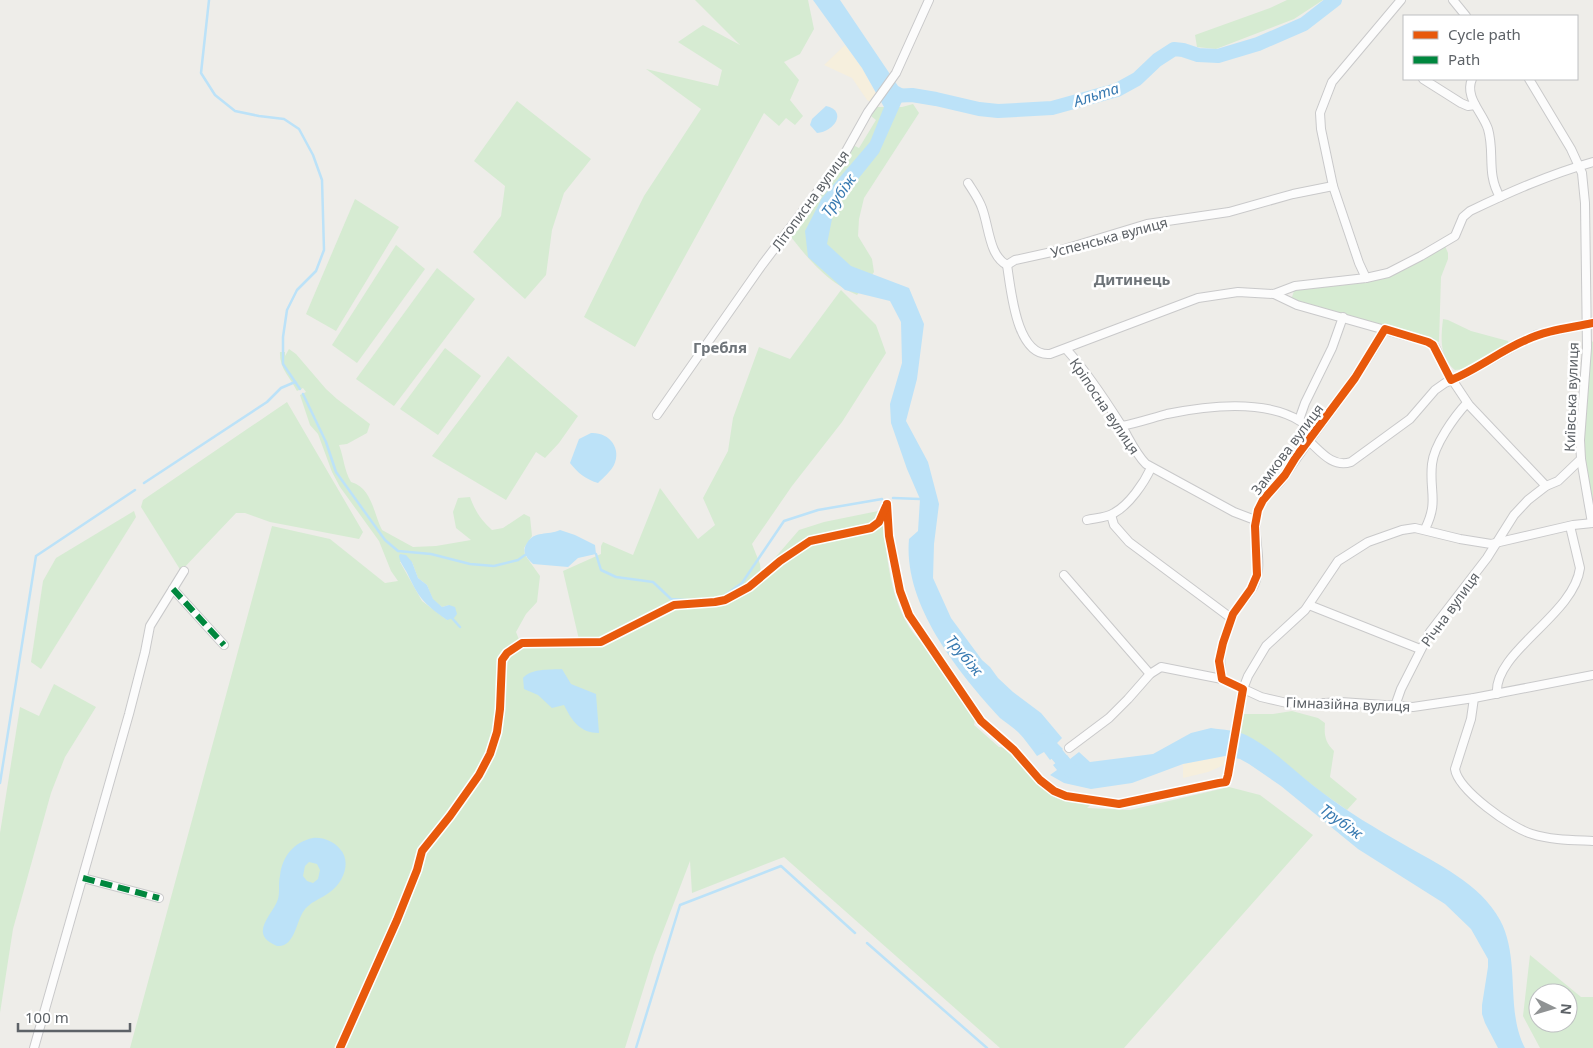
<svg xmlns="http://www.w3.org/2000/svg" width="1593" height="1048" viewBox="0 0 1593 1048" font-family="'Noto Sans',sans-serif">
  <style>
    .green { fill: #d6ebd2; fill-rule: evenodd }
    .sand { fill: #f6efdd }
    .water { fill: #bce2f8; fill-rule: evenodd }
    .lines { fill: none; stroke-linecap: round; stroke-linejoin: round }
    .stream { stroke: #bce2f8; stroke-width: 2.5 }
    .river { stroke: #bce2f8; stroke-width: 14 }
    .minor-casing { stroke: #c9c9ca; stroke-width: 10 }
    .minor { stroke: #fcfcfc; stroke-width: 8 }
    .quiet { stroke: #00873e; stroke-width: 6; stroke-dasharray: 12 6; stroke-linecap: butt }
    .cycleway-casing { stroke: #fff; stroke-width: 11 }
    .cycleway { stroke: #e8590c; stroke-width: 8 }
    .labels { text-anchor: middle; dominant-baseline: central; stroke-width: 5; stroke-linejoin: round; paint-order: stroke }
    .street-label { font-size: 14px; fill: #5d6267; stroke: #fff }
    .water-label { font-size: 15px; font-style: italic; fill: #387ab1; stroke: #fff }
    .neighbourhood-label { font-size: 15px; font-weight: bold; fill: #6e7479; stroke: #fff }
  </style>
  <rect width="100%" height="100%" fill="#eeede9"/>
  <g class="green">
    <polygon points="695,0 808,0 814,29 800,54 784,62 799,80 790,100 803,116 795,125 786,118 779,126 764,113 635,347 584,317 644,196 701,109 646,69 718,86 722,70 678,42 703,25 740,45"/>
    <polygon points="1287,0 1323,0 1294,19 1216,49 1197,47 1195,35 1270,8"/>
    <polygon points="517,101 591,159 564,193 552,230 546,275 525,299 473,252 501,216 505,186 474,161"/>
    <path d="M913,104L919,113L864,198L859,219L858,236L872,259L874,272L857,295C827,282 808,259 788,233L853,145L859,148L876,120L871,116L876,107H902Z"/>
    <polygon points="355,199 399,227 336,331 306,314"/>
    <polygon points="396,245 425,269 357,363 332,345"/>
    <path d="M1445,246L1448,253V259L1441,277L1439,342L1299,303L1293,300L1292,297L1294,291L1299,289C1325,286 1358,286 1383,278C1405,271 1425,258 1445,246Z"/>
    <polygon points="437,268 475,299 394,406 356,379"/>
    <path d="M841,290L876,325L886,353L842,422L792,486L752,544L760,564L761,574L799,530L824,522L883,510C886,554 889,607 920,641L975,720L974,725L999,747L1007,748L1018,762L1038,783L1063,800L1092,803L1087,808L1130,810L1229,787L1260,795L1313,835L1124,1048H1000L784,857L692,893L690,861L654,955L625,1048H130L272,526L330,539L385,583L398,581L391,571L379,541L340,487L332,472L318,434L310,425L300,395L306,392L303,388L297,391C290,377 279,368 280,352H285V356L289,349L296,354L326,389L337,399L370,424L367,433L347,444L339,445C344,458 344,470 351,482C372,488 373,512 382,530L413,547L436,546L471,540L456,528L453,512L458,498L470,497C475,511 481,520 492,530L503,528L524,514L530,517L532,536L524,548L525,555L540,576L537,602L526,614L516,632L522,647V643L580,644L563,571L601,554V546L603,542L633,555L660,488L698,539L715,525L703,498L728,451L733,418L759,347L790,359ZM400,562H412L418,578L427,585L433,600L442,607L449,605L447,620L422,601Z"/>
    <path d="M1443,319L1448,320L1471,331L1508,341L1509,344L1465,369L1455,370C1439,357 1441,337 1443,319Z"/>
    <polygon points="1589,339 1593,342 1593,507 1584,457 1583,434"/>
    <polygon points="445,348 481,376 438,435 400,409"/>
    <polygon points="508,356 578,416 559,443 545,458 536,452 506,500 432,456"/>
    <polygon points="287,402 363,532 359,539 270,522 245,513 236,513 181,571 141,507 143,500"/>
    <polygon points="134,511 136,517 41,669 31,662 43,581 56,558"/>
    <polygon points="54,684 96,707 65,757 51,793 13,929 0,1013 0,833 20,707 39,716"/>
    <path d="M1292,711L1318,718L1325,723C1324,735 1325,742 1334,751L1330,777L1357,799L1347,810L1321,792L1259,743L1239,732L1243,714H1273Z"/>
    <path d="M1530,955L1581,997H1593V1048H1540L1523,1016ZM1538,993H1568V1023H1538Z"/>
  </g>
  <g class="sand">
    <polygon points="845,45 862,68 876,94 874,104 867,100 852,78 824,65"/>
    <polygon points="1225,756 1224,765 1208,772 1183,778 1183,764"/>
  </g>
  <g class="water">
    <path d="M813,0H840L898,86L911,93L910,97L903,99L879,153L834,209L827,244L851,266L909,288L924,324L917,379L906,421L928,462L939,504L934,544L933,578L951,618L982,660L990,667L998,678L1013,692L1041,713L1062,738L1057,743L1063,749L1050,760L1044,752L1037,756C1031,748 1025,739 1018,732C1013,727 1006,723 1000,718C958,672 903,605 909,539L918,531L920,499L907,469L891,423L890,404L902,363L901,322L890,301L845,290L808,257L805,231L822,198L870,142L884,107L862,68Z"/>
    <path d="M826,106C848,111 834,132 817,133L810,125L812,119Z"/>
    <path d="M591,433C609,432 622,448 614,465C611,471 603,478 598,483C585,479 578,473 570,463L579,439Z"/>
    <path d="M560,530L575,535L595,545L596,554L578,558L568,567L533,564C527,558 521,552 527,543C535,530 547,536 560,530Z"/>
    <path d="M400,554L406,555L412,562L418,578L427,585L433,599L442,607L449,605L455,607L457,614L454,618L447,620C426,605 420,600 409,577C406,569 400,564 399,556Z"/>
    <path d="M562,669L571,684L596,694L599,733C580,733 572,721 564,705L552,708L538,695L524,689L523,678C532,668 549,670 562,669Z"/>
    <path d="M1211,728C1223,730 1237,730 1248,736C1275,750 1298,775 1323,793C1348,812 1375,828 1403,844C1437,864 1480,883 1500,920C1521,959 1505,1011 1525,1048H1498L1485,1023L1482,1014V1005L1488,967V959L1471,929L1445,904L1358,849L1281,786L1249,764L1240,759L1225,756L1183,764L1132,783L1091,789L1064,783L1050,775L1057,770L1053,765L1067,755L1070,759L1079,752L1090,762L1153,754L1191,733Z"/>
    <path d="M313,838C323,837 333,841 340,849C352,862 343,883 330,892C321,899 309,902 303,912C296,923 294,948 277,946C247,934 273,915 278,899C280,891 278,883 280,876C282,856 294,842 313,838ZM309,862L317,864L320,870L318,879L313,883L307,881L303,876L305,866Z"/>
  </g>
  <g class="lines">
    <g class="stream">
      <polyline points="209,0 201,73 215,95 235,111 259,116 284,119 299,129 313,155 322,180 324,250 316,271 297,290 287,310 283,337 283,364 300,389"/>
      <polyline points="303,394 326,442 336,472 385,540 398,551 431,554 470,564 494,566 518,560 525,555"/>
      <polyline points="144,483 267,402 281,388 295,382"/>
      <polyline points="893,498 920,499"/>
      <polyline points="596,554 601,570 616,577 653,582 671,599 699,601 721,598 742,583 784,521 818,510 882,499"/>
      <polyline points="451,617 460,627"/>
      <polyline points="0,783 36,556 135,490"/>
      <polyline points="867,943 987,1048"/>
      <polyline points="636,1048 680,905 781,866 855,933"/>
    </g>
    <g class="river">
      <polyline points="892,96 912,95 936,99 979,109 998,111 1052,108 1117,90 1137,79 1157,60 1174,49 1183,50 1198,55 1218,56 1258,44 1304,24 1335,0"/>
      <polyline points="1045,740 1070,770 1074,772"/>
    </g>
    <g class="minor-casing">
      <g id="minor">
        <polyline points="1453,0 1466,16"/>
        <polyline points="1423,79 1461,103 1468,106 1475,105"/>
        <path d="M1472,79C1464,97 1483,113 1488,129C1495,153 1486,173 1500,197"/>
        <path d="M968,183C973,191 979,199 982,208C989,226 989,256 1007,265L1015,260L1061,250L1147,224L1229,212L1293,194L1333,186"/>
        <path d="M1007,265C1011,289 1016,357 1050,354L1198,298L1238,292L1274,294L1295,286L1366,278L1388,273L1421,256L1455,236L1463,217L1470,211C1510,192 1550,174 1593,162"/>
        <polyline points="1366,278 1359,263 1333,186 1321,129 1320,113 1332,82 1401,0"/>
        <polyline points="1274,294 1297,305 1431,343 1435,347 1447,372 1469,405 1546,486"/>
        <path d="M1066,349C1087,372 1104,398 1121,425C1129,438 1135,453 1146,464L1234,512L1255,520"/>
        <polyline points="657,415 762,265 840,162 868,112 896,73 929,0"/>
        <polyline points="1299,420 1305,403 1332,348 1343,317"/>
        <path d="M1122,426C1137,423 1152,418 1167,414C1206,406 1264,399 1300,421C1305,424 1310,429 1314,434"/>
        <path d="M1309,441C1321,452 1333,468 1351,462L1410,419L1435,390L1445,383L1465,374L1520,343L1536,335L1593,323"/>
        <polyline points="1581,459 1592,523"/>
        <polyline points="1111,515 1114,525 1129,542 1231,618"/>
        <path d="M1087,520C1095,518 1106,518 1114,513C1129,505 1144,483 1151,468"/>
        <path d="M1425,529C1439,501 1429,492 1432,464C1434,445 1454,417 1467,403"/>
        <polyline points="1064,575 1150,674"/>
        <polyline points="173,589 224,645"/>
        <polyline points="1309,605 1420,649"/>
        <path d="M1222,679C1218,658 1221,650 1227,631C1230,625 1231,618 1234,613C1240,603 1249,595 1254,585C1266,560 1248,531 1260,506C1266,493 1279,486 1286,474C1318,425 1357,381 1385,329"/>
        <polyline points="1243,689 1248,676 1266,646 1305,610 1338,561 1368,542 1402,530 1415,528 1460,539 1491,544 1573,525 1593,523"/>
        <path d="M1497,694C1493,652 1574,615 1580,568L1570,526"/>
        <path d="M1474,698L1471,719L1455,769C1458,790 1511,828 1532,834C1551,840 1573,840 1593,841"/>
        <polyline points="1395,706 1401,689 1430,632 1487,558 1514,515 1528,500 1546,486 1558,481 1581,459 1580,440 1587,348 1585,203 1582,173 1571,149 1529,79"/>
        <polyline points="1069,748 1109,718 1128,699 1150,674 1161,667 1222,679 1261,697 1287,703 1308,704 1341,702 1413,707 1474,698 1593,675"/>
        <polyline points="83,878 159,898"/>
        <polyline points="34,1048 129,714 145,652 150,626 184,571"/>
      </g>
    </g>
    <use href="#minor" class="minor"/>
    <g class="quiet">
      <polyline points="173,589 224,645"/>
      <polyline points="83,878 159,898"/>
    </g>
    <g class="cycleway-casing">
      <g id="cycleway">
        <path d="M887,504L889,536L900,591L909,615L981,721L1014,750L1040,780L1054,791L1066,796L1119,804L1219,783L1226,782L1228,775L1243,689L1222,679L1219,661L1223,643L1233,614L1251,589L1257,575L1255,526L1258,510L1263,500L1285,475L1296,457L1355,378L1385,329L1428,342L1433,345L1451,380C1478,369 1500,351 1526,340C1547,330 1570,328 1593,323"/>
        <polyline points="340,1048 397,920 417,870 422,851 450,816 479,775 490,754 497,732 500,709 502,660 507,653 522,643 601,642 674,605 715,602 725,600 749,587 780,561 810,541 871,528 879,522 886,506"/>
      </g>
    </g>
    <use href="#cycleway" class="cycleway"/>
  </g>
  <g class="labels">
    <g class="street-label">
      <text transform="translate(810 200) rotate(-54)">Літописна вулиця</text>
      <text transform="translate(1109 237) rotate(-15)">Успенська вулиця</text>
      <text transform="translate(1571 397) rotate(-88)">Київська вулиця</text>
      <text transform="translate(1105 406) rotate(56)">Кріпосна вулиця</text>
      <text transform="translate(1287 449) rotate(-53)">Замкова вулиця</text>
      <text transform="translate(1450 609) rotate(-54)">Річна вулиця</text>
      <text transform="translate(1348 704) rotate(2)">Гімназійна вулиця</text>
    </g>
    <g class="water-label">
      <text transform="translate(1096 94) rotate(-18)">Альта</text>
      <text transform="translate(838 195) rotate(-55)">Трубіж</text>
      <text transform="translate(965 655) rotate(50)">Трубіж</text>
      <text transform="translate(1342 821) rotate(36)">Трубіж</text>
    </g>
    <g class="neighbourhood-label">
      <text x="1132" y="279">Дитинець</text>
      <text x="720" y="347">Гребля</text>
    </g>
  </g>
  <rect x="1403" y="15" width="175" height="65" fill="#ffffff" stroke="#bec0c2"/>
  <rect x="1413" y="31" width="25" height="8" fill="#e8590c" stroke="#bec0c2"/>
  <text x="1448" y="40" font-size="15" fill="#5d6267">Cycle path</text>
  <rect x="1413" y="56" width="25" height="8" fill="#00873e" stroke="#bec0c2"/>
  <text x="1448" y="65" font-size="15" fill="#5d6267">Path</text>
  <g transform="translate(1553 1008) rotate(95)"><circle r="24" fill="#ffffff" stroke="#bec0c2"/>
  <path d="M0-4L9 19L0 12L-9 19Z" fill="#909394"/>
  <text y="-8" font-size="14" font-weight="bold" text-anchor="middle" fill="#5d6267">N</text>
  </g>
  <path d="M18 1023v8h112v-8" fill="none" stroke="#5d6267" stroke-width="2.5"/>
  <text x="25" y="1023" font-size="15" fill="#5d6267" stroke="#ffffff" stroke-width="4" paint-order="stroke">100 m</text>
</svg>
